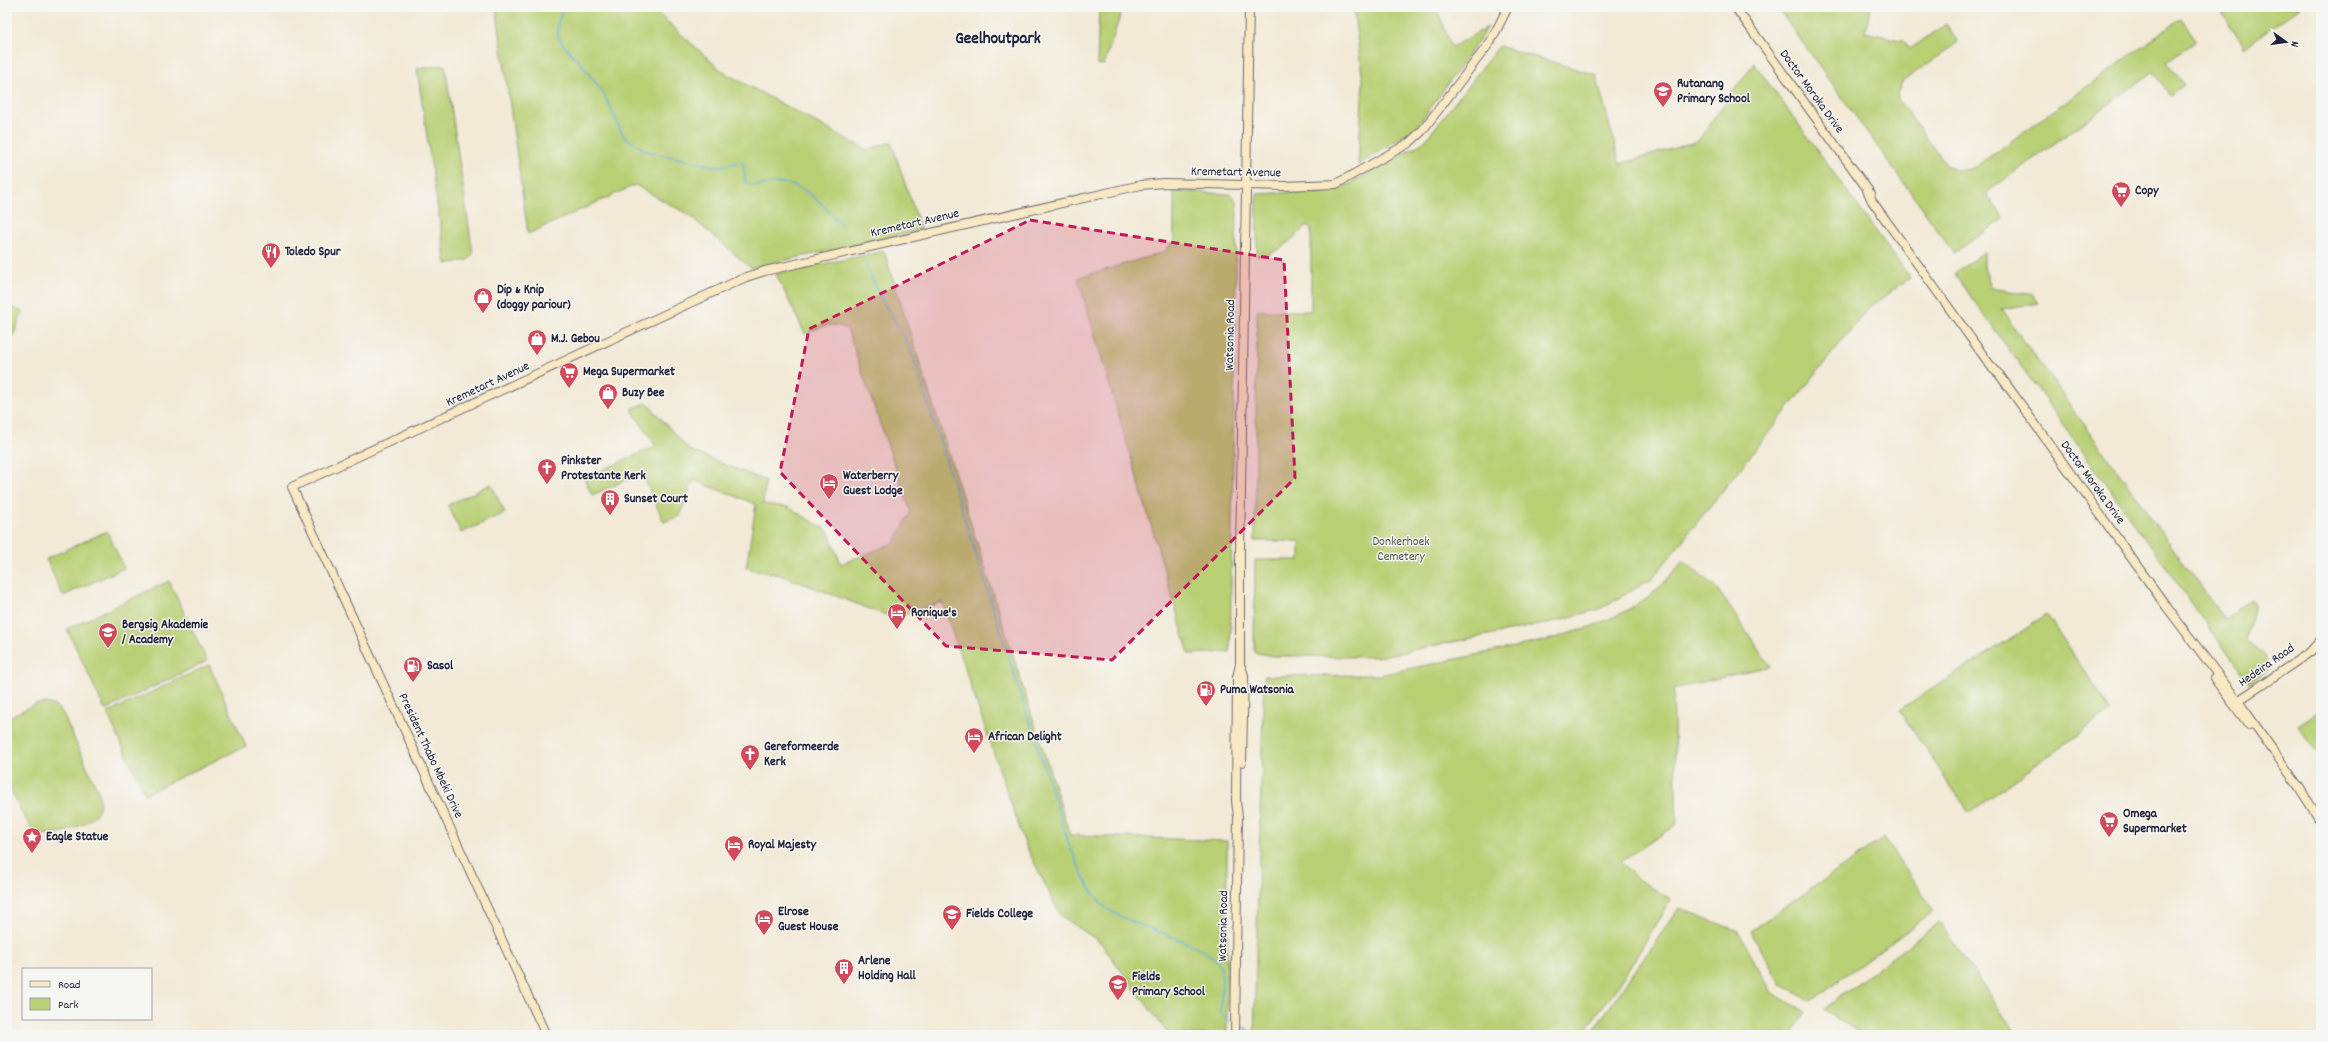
<svg xmlns="http://www.w3.org/2000/svg" width="2328" height="1042" viewBox="0 0 2328 1042" font-family="Dekko,sans-serif">
  <style>
    .green { fill: #b8cf73; stroke: #6d7857 }
    .lines { fill: none; stroke-linecap: round; stroke-linejoin: round }
    .stream { stroke: #5eacd8; stroke-width: 1.5 }
    .secondary-casing { stroke: #6b6871; stroke-width: 10 }
    .secondary { stroke: #f8e8c3; stroke-width: 8 }
    .marked { fill: #c2185b; fill-opacity: 0.2; stroke: #c2185b; stroke-width: 3; stroke-dasharray: 8 5; stroke-linejoin: round }
    .labels { text-anchor: middle; dominant-baseline: central; stroke-width: 3; stroke-linejoin: round; paint-order: stroke }
    .poi-label { font-size: 13px; font-weight: bold; fill: #22223b; stroke: #f6f6f2; text-anchor: start }
    .street-label { font-size: 13px; fill: #22223b; stroke: #f6f6f2 }
    .park-label { font-size: 13px; fill: #4f564c; stroke: #f6f6f2 }
    .district-label { font-size: 17px; font-weight: bold; fill: #22223b; stroke: #f6f6f2 }
  </style>
  <rect width="100%" height="100%" fill="#f6f6f2"/>
  <filter id="ink" filterUnits="userSpaceOnUse"><feTurbulence type="fractalNoise" baseFrequency=".025" numOctaves="2"/><feDisplacementMap in="SourceGraphic" scale="8" xChannelSelector="R" yChannelSelector="G"/><feConvolveMatrix kernelMatrix="1 2 1 2 8 2 1 2 1" color-interpolation-filters="sRGB"/></filter>
  <filter id="wash" filterUnits="userSpaceOnUse"><feTurbulence type="fractalNoise" baseFrequency=".012" numOctaves="4" result="noise"/><feDisplacementMap in="SourceGraphic" scale="16" xChannelSelector="R" yChannelSelector="G"/><feGaussianBlur stdDeviation="0.9" result="paint"/><feColorMatrix in="noise" values="0 0 0 0 0 0 0 0 0 0 0 0 0 0 0 0 0 1.4 0 .05"/><feComposite in="paint" operator="in"/></filter>
  <g filter="url(#wash)">
    <rect width="100%" height="100%" fill="#f2e9d6"/>
    <g class="green">
      <polygon points="496,7 651,7 723,72 867,150 891,142 921,230 751,268 689,215 635,185 528,234"/>
      <polygon points="1099,7 1123,7 1104,65 1097,64"/>
      <polygon points="1353,7 1436,7 1452,47 1488,27 1417,127 1358,165 1363,81"/>
      <path d="M1777,7H1871L1865,32L1904,41L1910,49L1946,24L1958,42L1902,82L1897,94L1899,101L1947,166C1958,172 1964,171 1975,167L2181,19L2197,41L2167,62L2184,85L2170,95L2153,72L1986,193L2004,219L1954,253Z"/>
      <polygon points="2217,7 2300,7 2245,47"/>
      <path d="M1499,46L1596,75L1620,164L1698,141L1754,63L1910,278L1869,307L1652,579L1600,609L1544,624L1377,657L1272,656L1254,652L1255,560H1300V541H1255L1257,311H1311V227H1306C1291,239 1277,256 1257,256V194L1338,190L1424,142Z"/>
      <polygon points="445,65 473,254 468,260 446,264 417,69"/>
      <polygon points="1174,191 1230,194 1237,202 1230,652 1189,654 1078,278 1164,252 1174,240"/>
      <path d="M884,251L1070,835L1227,841V1035H1169L1100,942L1060,915L1025,844L942,602L894,618L780,575L746,568L756,504L693,480L680,516L664,522L642,473L592,495L584,478L656,446L631,409L647,403L689,450L766,481L763,504L788,507L828,531L841,564L894,543L911,512L847,329C832,321 820,327 805,334L776,274Z"/>
      <polygon points="1984,252 1984,268 1992,288 2033,295 2039,303 2001,309 2224,619 2251,599 2255,604 2246,640 2264,655 2268,670 2249,683 1954,273"/>
      <polygon points="7,305 23,312 7,350"/>
      <polygon points="491,484 505,513 461,533 448,505"/>
      <polygon points="107,531 124,568 63,596 46,559"/>
      <polygon points="1683,561 1716,587 1770,666 1673,689 1677,824 1621,862 1639,880 1671,899 1621,982 1581,1035 1254,1035 1264,676 1379,675 1548,640 1592,626 1618,615 1645,600 1663,584"/>
      <polygon points="169,581 207,661 105,710 67,629"/>
      <polygon points="2047,615 2111,711 1969,813 1899,710"/>
      <polygon points="209,665 246,746 145,794 107,713"/>
      <path d="M46,703L55,706L62,712L99,793C100,801 101,808 96,814C87,826 49,841 35,831C26,825 9,788 7,777C4,761 7,735 7,718L36,704Z"/>
      <polygon points="2321,711 2321,758 2298,726"/>
      <polygon points="1884,838 1934,911 1811,1001 1780,984 1751,931"/>
      <polygon points="1679,908 1738,931 1772,993 1806,1012 1792,1035 1590,1035"/>
      <polygon points="1939,922 2017,1035 1864,1035 1823,1010"/>
    </g>
    <g class="lines">
      <g class="stream">
        <path d="M563,7L558,23V36L564,46L579,61L604,94L624,137L649,152L710,165L721,166L741,162L744,166L745,182C758,189 764,183 778,183C805,182 823,206 841,224"/>
        <path d="M866,265L883,302L907,341L913,357L1068,842C1078,864 1087,889 1104,906C1124,926 1215,942 1221,969C1223,982 1221,998 1221,1012L1224,1017L1230,1021"/>
        <polyline points="1241,1026 1256,1035"/>
      </g>
    </g>
  </g>
  <g filter="url(#ink)">
    <g class="lines">
      <g class="secondary-casing">
        <g id="secondary">
          <polyline points="1735,7 1871,194"/>
          <polyline points="1867,190 1872,201 1993,369 1999,374 2166,606 2243,708 2299,787 2321,822"/>
          <polyline points="1240,664 1244,675 1242,762"/>
          <polyline points="2214,678 2249,725"/>
          <polyline points="2235,703 2310,652 2321,640"/>
          <polyline points="546,1035 292,487 746,277 765,271 1141,185 1163,183 1284,186 1336,184 1409,143 1422,131 1491,41 1508,7"/>
          <polyline points="1235,1035 1238,817 1236,801 1237,677 1240,664 1240,552 1249,7"/>
        </g>
      </g>
      <use href="#secondary" class="secondary"/>
    </g>
  </g>
  <path class="marked" d="M1030,220L1284,260L1295,478L1112,660L946,646L780,472L809,329Z"/>
  <defs>
    <g id="school-pin" transform="scale(1)"><path d="M0 17L-7.5 6A9.5 9.5 0 1 1 7.5 6Z" fill="#d1495b" stroke="#f6f6f2"/><path d="M0-5L7-2L0 1L-7-2ZM-4 1L0 2.5L4 1V4Q0 6-4 4Z" fill="#fff"/></g>
    <g id="supermarket-pin" transform="scale(1)"><path d="M0 17L-7.5 6A9.5 9.5 0 1 1 7.5 6Z" fill="#d1495b" stroke="#f6f6f2"/><path d="M-6-5.5h2.5l.6 2H6L4.5 2H-2.5L-4.4-4H-6ZM-1.5 3.2a1.3 1.3 0 1 0 .1 0ZM3 3.2a1.3 1.3 0 1 0 .1 0Z" fill="#fff"/></g>
    <g id="restaurant-pin" transform="scale(1)"><path d="M0 17L-7.5 6A9.5 9.5 0 1 1 7.5 6Z" fill="#d1495b" stroke="#f6f6f2"/><path d="M-5-6h1v4h1v-4h1v4h1v-4h1v5L-1.5 .5V6h-2V.5L-5-1ZM5-6V6H3V1.5H1.5Q1.5-4 5-6Z" fill="#fff"/></g>
    <g id="shop-pin" transform="scale(1)"><path d="M0 17L-7.5 6A9.5 9.5 0 1 1 7.5 6Z" fill="#d1495b" stroke="#f6f6f2"/><path d="M-5-2.5h2.3a2.7 3.5 0 0 1 5.4 0H5L5.5 6h-11ZM-1.5-2.5h3a1.5 2.3 0 0 0-3 0Z" fill="#fff"/></g>
    <g id="church-pin" transform="scale(1)"><path d="M0 17L-7.5 6A9.5 9.5 0 1 1 7.5 6Z" fill="#d1495b" stroke="#f6f6f2"/><path d="M-1.2-6h2.4v3.5h3.3v2.4h-3.3V6h-2.4V-.1h-3.3v-2.4h3.3Z" fill="#fff"/></g>
    <g id="hotel-pin" transform="scale(1)"><path d="M0 17L-7.5 6A9.5 9.5 0 1 1 7.5 6Z" fill="#d1495b" stroke="#f6f6f2"/><path d="M-6-4.5h1.5V1H6V5H4.5V3h-9V5H-6ZM-4 0a1.8 1.8 0 1 1 3.6 0ZM.5 0V-2.5h3Q6-2.5 6 0Z" fill="#fff"/></g>
    <g id="building-pin" transform="scale(1)"><path d="M0 17L-7.5 6A9.5 9.5 0 1 1 7.5 6Z" fill="#d1495b" stroke="#f6f6f2"/><path d="M-4-6H4V6H1V3H-1V6H-4ZM-2.5-4.3h1.7v1.8h-1.7ZM.8-4.3h1.7v1.8H.8ZM-2.5-1h1.7V.8h-1.7ZM.8-1h1.7V.8H.8Z" fill="#fff"/></g>
    <g id="fuel-pin" transform="scale(1)"><path d="M0 17L-7.5 6A9.5 9.5 0 1 1 7.5 6Z" fill="#d1495b" stroke="#f6f6f2"/><path d="M-5.5-6h7V0h2V4h1.3V-2.5L3-4.5l.8-.8L6-3V5H2.5V1h-1V6h-7ZM-4.2-4.7v3.2H.2V-4.7Z" fill="#fff"/></g>
    <g id="sight-pin" transform="scale(1)"><path d="M0 17L-7.5 6A9.5 9.5 0 1 1 7.5 6Z" fill="#d1495b" stroke="#f6f6f2"/><path d="M0-6L1.8-2.2L6-1.7L2.9 1.2L3.7 5.4L0 3.3L-3.7 5.4L-2.9 1.2L-6-1.7L-1.8-2.2Z" fill="#fff"/></g>
    <g id="university-pin" transform="scale(1)"><path d="M0 17L-7.5 6A9.5 9.5 0 1 1 7.5 6Z" fill="#d1495b" stroke="#f6f6f2"/><path d="M0-5L7-2L0 1L-7-2ZM-4 1L0 2.5L4 1V4Q0 6-4 4Z" fill="#fff"/></g>
  </defs>
  <g fill-rule="evenodd">
    <use href="#school-pin" x="1663" y="91"/>
    <use href="#supermarket-pin" x="2121" y="191"/>
    <use href="#restaurant-pin" x="271" y="252"/>
    <use href="#shop-pin" x="483" y="297"/>
    <use href="#shop-pin" x="537" y="339"/>
    <use href="#supermarket-pin" x="569" y="372"/>
    <use href="#shop-pin" x="608" y="393"/>
    <use href="#church-pin" x="547" y="468"/>
    <use href="#hotel-pin" x="829" y="483"/>
    <use href="#building-pin" x="610" y="499"/>
    <use href="#hotel-pin" x="897" y="613"/>
    <use href="#school-pin" x="108" y="632"/>
    <use href="#fuel-pin" x="413" y="666"/>
    <use href="#fuel-pin" x="1206" y="690"/>
    <use href="#hotel-pin" x="974" y="737"/>
    <use href="#church-pin" x="750" y="754"/>
    <use href="#supermarket-pin" x="2109" y="821"/>
    <use href="#sight-pin" x="32" y="837"/>
    <use href="#hotel-pin" x="734" y="845"/>
    <use href="#university-pin" x="952" y="914"/>
    <use href="#hotel-pin" x="764" y="919"/>
    <use href="#building-pin" x="844" y="968"/>
    <use href="#school-pin" x="1118" y="984"/>
  </g>
  <g class="labels">
    <g class="poi-label">
      <text x="1677" y="84">Rutanang<tspan x="1677" dy="15">Primary School</tspan></text>
      <text x="2135" y="191">Copy</text>
      <text x="285" y="252">Toledo Spur</text>
      <text x="497" y="290">Dip &amp; Knip<tspan x="497" dy="15">(doggy pariour)</tspan></text>
      <text x="551" y="339">M.J. Gebou</text>
      <text x="583" y="372">Mega Supermarket</text>
      <text x="622" y="393">Buzy Bee</text>
      <text x="561" y="461">Pinkster<tspan x="561" dy="15">Protestante Kerk</tspan></text>
      <text x="843" y="476">Waterberry<tspan x="843" dy="15">Guest Lodge</tspan></text>
      <text x="624" y="499">Sunset Court</text>
      <text x="911" y="613">Ronique's</text>
      <text x="122" y="625">Bergsig Akademie<tspan x="122" dy="15">/ Academy</tspan></text>
      <text x="427" y="666">Sasol</text>
      <text x="1220" y="690">Puma Watsonia</text>
      <text x="988" y="737">African Delight</text>
      <text x="764" y="747">Gereformeerde<tspan x="764" dy="15">Kerk</tspan></text>
      <text x="2123" y="814">Omega<tspan x="2123" dy="15">Supermarket</tspan></text>
      <text x="46" y="837">Eagle Statue</text>
      <text x="748" y="845">Royal Majesty</text>
      <text x="778" y="912">Elrose<tspan x="778" dy="15">Guest House</tspan></text>
      <text x="966" y="914">Fields College</text>
      <text x="858" y="961">Arlene<tspan x="858" dy="15">Holding Hall</tspan></text>
      <text x="1132" y="977">Fields<tspan x="1132" dy="15">Primary School</tspan></text>
    </g>
    <g class="street-label">
      <text transform="translate(1811 92) rotate(54)">Doctor Moroka Drive</text>
      <text transform="translate(1236 173) rotate(1)">Kremetart Avenue</text>
      <text transform="translate(915 224) rotate(-13)">Kremetart Avenue</text>
      <text transform="translate(1231 335) rotate(-89)">Watsonia Road</text>
      <text transform="translate(488 385) rotate(-25)">Kremetart Avenue</text>
      <text transform="translate(2092 483) rotate(54)">Doctor Moroka Drive</text>
      <text transform="translate(2267 666) rotate(-35)">Hedeira Road</text>
      <text transform="translate(430 756) rotate(65)">President Thabo Mbeki Drive</text>
      <text transform="translate(1224 926) rotate(-89)">Watsonia Road</text>
    </g>
    <g class="park-label">
      <text x="1401" y="542">Donkerhoek<tspan x="1401" dy="15">Cemetery</tspan></text>
    </g>
    <g class="district-label">
      <text x="998" y="40">Geelhoutpark</text>
    </g>
  </g>
  <rect width="2328" height="1042" fill="none" stroke="#f6f6f2" stroke-width="24"/>
  <rect x="22" y="968" width="130" height="52" fill="#f6f6f2" stroke="#a1a1a9"/>
  <rect x="30" y="981" width="20" height="6" fill="#f8e8c3" stroke="#a1a1a9"/>
  <text x="58" y="988" font-size="12" fill="#22223b">Road</text>
  <rect x="30" y="998" width="20" height="12" fill="#b8cf73" stroke="#a1a1a9"/>
  <text x="58" y="1008" font-size="12" fill="#22223b">Park</text>
  <g transform="translate(2286 42) rotate(104)" stroke="#f6f6f2" stroke-width="3" paint-order="stroke">
  <path d="M0-3L7 15L0 10L-7 15Z" fill="#22223b"/>
  <text y="-6" font-size="11" font-weight="bold" text-anchor="middle" fill="#22223b">N</text>
  </g>
</svg>
